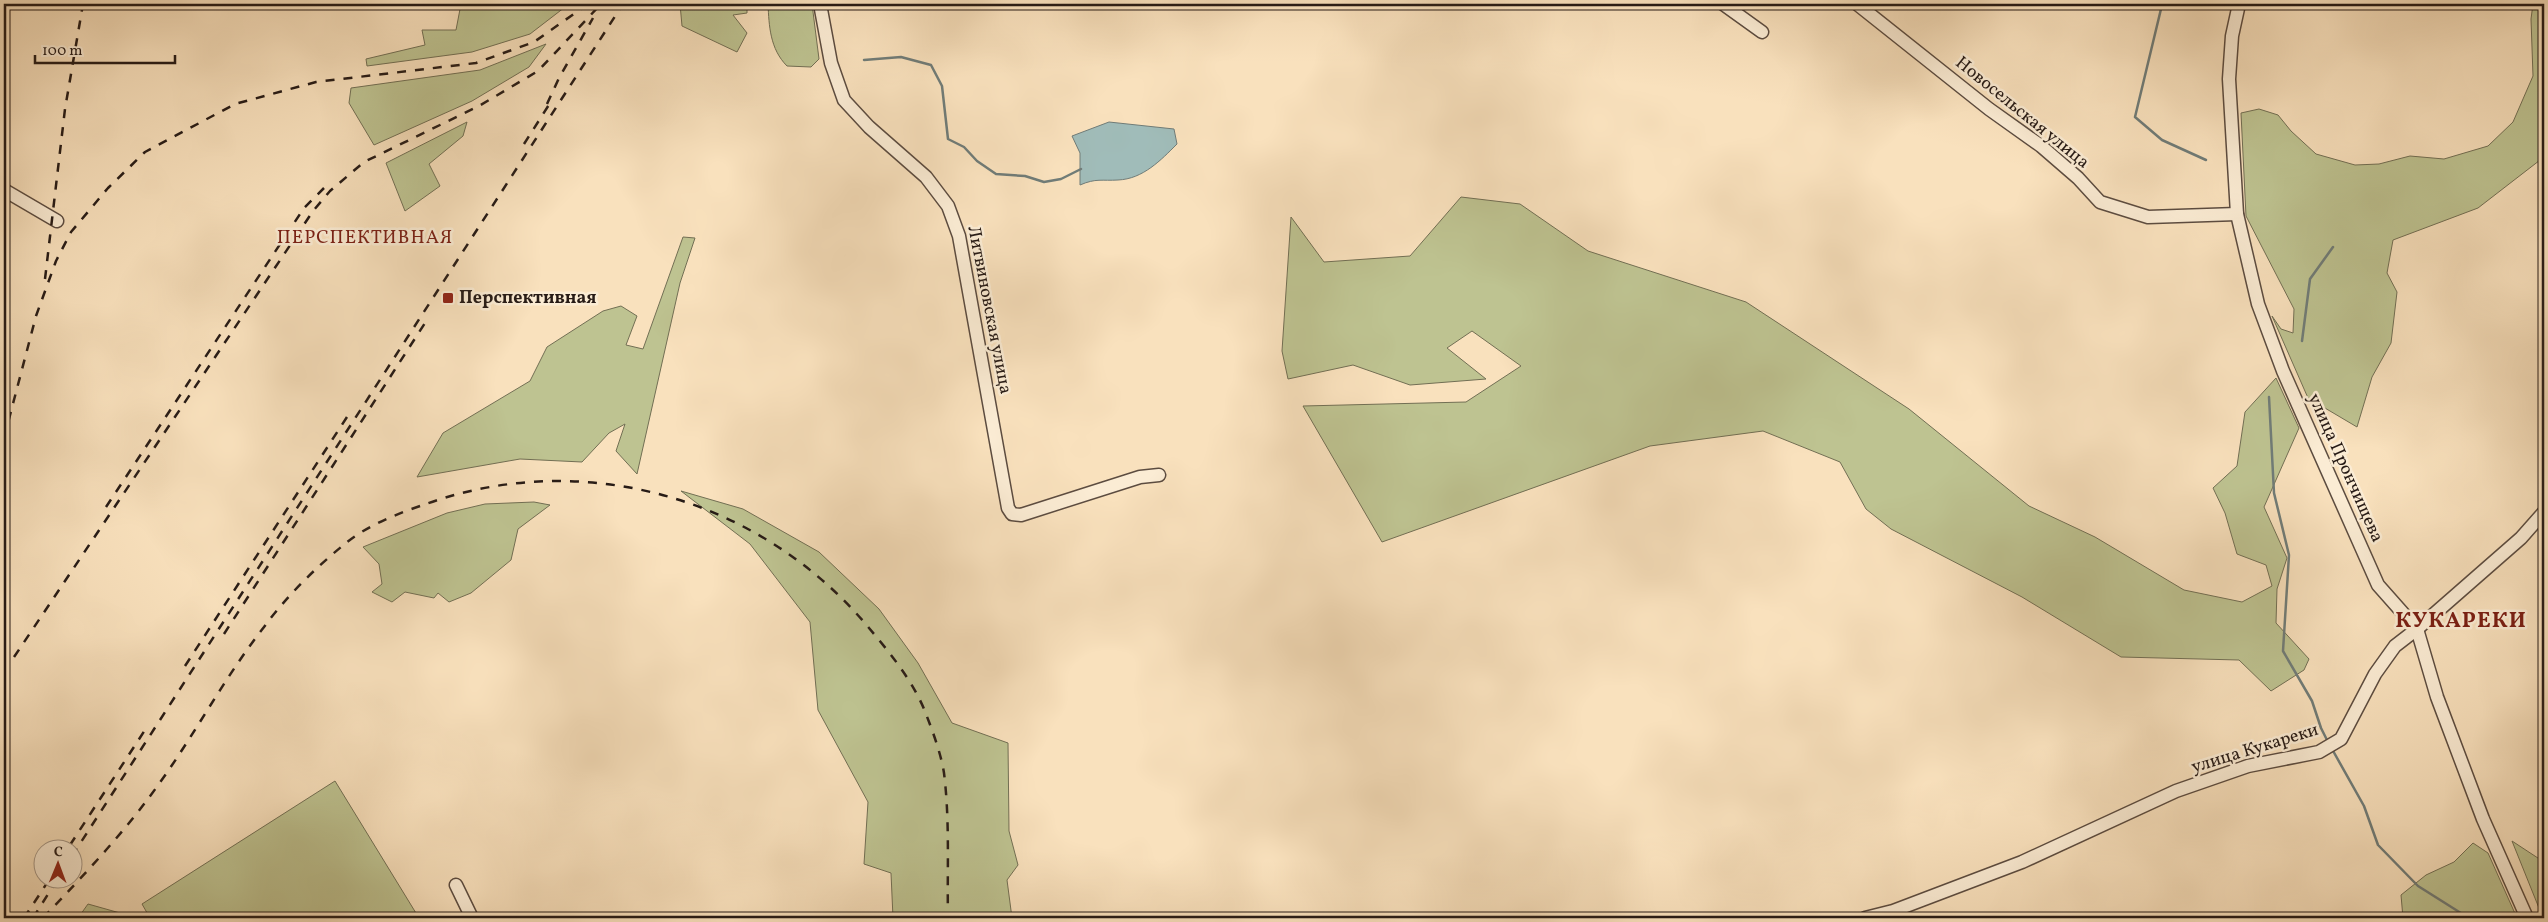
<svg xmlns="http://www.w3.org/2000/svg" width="2548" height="922" viewBox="0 0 2548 922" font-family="Vollkorn,serif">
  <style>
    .green { fill: #bec391; stroke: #726f54 }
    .water { fill: #a0bcb9; stroke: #707c78 }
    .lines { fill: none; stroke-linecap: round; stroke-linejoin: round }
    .stream { stroke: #707c78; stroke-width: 2.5 }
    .minor-casing { stroke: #5c4c40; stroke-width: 15 }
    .minor { stroke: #fbecd4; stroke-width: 12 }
    .rail { stroke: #271b16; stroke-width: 2.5; stroke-dasharray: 9 9; stroke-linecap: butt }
    .poi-dot { fill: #8f2418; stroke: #fbecd4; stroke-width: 2 }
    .labels { text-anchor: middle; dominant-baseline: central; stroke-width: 5; stroke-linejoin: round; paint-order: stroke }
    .street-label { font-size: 18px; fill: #271b16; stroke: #fbecd4 }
    .poi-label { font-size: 18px; font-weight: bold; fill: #271b16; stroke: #fbecd4; text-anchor: start }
    .neighbourhood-label { font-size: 19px; letter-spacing: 1px; fill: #7a1f14; stroke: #fbecd4 }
    .district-label { font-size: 22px; font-weight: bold; letter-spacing: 1px; fill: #7a1f14; stroke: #fbecd4 }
  </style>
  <rect width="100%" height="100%" fill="#f9e1bd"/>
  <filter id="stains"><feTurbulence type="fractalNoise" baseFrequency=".004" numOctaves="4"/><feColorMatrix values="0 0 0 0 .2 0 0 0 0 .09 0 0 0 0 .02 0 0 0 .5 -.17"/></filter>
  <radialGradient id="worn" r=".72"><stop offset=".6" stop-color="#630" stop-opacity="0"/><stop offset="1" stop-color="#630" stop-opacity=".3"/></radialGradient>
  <g class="green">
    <polygon points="461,4 569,4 530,34 472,52 367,66 366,59 425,45 422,30 456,30"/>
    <polygon points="680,4 747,4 747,13 733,15 747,33 737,52 682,26"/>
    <path d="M768,4H812L819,59L811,67L787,66C770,49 769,26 768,4Z"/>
    <polygon points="2533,4 2544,4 2544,157 2478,208 2393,240 2387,273 2397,292 2391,343 2372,377 2357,427 2308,398 2272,316 2281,329 2293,333 2294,309 2246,216 2241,113 2259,109 2278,115 2291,131 2316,154 2355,165 2379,164 2410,156 2444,159 2488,146 2513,122 2533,76 2531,19"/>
    <polygon points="546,44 529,67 472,101 374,145 349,103 351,88 480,70"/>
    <polygon points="467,122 463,136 429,164 440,186 405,211 386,163"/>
    <polygon points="1461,197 1520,204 1588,251 1746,302 1909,409 2029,506 2095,537 2184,590 2242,602 2272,586 2266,565 2237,554 2225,513 2213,488 2237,466 2245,412 2276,378 2299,428 2264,507 2287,558 2277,589 2276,623 2309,659 2304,670 2271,691 2239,660 2121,657 2022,597 1891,529 1866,509 1840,462 1763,431 1650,446 1382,542 1303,406 1466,402 1521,366 1472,331 1447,348 1486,379 1410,385 1353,365 1288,379 1282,351 1291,217 1324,262 1410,256"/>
    <polygon points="683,237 695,238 680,283 637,474 616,451 625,424 609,433 582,462 520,459 417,477 443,433 530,381 547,347 603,311 621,306 637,316 626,345 643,349"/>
    <polygon points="681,491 743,509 819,552 879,609 918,663 952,723 1008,743 1009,831 1018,865 1007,880 1012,918 893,918 891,873 864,864 868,802 818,710 810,622 750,544"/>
    <polygon points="534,502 550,505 518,529 511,560 471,593 449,602 438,593 434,598 405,592 392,602 372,592 382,584 379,564 363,547 447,513 485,504"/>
    <polygon points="335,781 419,918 150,918 142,904"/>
    <polygon points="2512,841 2544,862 2544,918 2543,918"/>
    <polygon points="2473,843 2488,853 2517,918 2403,918 2401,895 2426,875 2454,862"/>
    <polygon points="88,904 120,913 119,918 78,918"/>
  </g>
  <path class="water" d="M1109,122L1174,129L1177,144C1161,160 1143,179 1118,180C1102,181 1096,178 1080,185V153L1072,136Z"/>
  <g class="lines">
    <g class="stream">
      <polyline points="2155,4 2161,9 2135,117 2162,140 2206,160"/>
      <polyline points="864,60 901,57 931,65 942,86 948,139 964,147 977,161 996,174 1025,176 1044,182 1061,179 1081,169"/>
      <polyline points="2302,341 2310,279 2333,247"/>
      <polyline points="2269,397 2274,493 2289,555 2283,651 2312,701 2321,728 2328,742"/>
      <polyline points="2332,749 2364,806 2378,845 2418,886 2464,915 2465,918"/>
    </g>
    <g class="minor-casing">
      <g id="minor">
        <polyline points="820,4 831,63 844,100 869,127 926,177 948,206 959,236 1008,508 1012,514 1021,515 1140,477 1159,475"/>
        <polyline points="1723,4 1762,32"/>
        <polyline points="1857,4 1989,109 2041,146 2078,178 2100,202 2148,217 2237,214"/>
        <polyline points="2239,4 2232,36 2229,79 2237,214 2258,304 2283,371 2378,585 2417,629 2437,697 2483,819 2527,918"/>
        <polyline points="4,190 57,221"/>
        <polyline points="456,885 472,918"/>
        <polyline points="1865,918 1893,911 2022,862 2176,791 2248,766 2319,752 2341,739 2375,674 2395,646 2417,629 2521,538 2544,512"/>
      </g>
    </g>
    <use href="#minor" class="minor"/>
    <g class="rail">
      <polyline points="547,104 559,78 593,18"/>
      <polyline points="524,144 552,100"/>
      <polyline points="45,279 65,109 83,4"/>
      <polyline points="4,438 36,316 56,261 71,232 108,188 145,152 235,104 316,82 476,63 534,42 588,4"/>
      <polyline points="106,507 304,208 324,188"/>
      <polyline points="224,634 425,323"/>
      <polyline points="185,666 347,417"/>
      <polyline points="4,672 313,211 330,191 364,162 479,106 538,71 601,4"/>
      <polyline points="70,845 145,730"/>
      <polyline points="72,856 623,4"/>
      <polyline points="24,918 49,880"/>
      <polyline points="33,918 57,880"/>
      <path d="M43,918C83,876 122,835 156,788C194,736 224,678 264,627C286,597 316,567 346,543C368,525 399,513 426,504C585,447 762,499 869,628C890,653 914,682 926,714C933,732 941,754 944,773C950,821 947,870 948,918"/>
    </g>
  </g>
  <rect class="poi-dot" x="442" y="292" width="12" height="12" rx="2.5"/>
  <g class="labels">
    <g class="street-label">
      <text transform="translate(2022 113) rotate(39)">Новосельская улица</text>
      <text transform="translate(989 310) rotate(79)">Литвиновская улица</text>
      <text transform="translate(2345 468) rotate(66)">улица Прончищева</text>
      <text transform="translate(2255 749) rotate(-17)">улица Кукареки</text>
    </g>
    <g class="poi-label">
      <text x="459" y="298">Перспективная</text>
    </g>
    <g class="neighbourhood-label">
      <text x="365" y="238">ПЕРСПЕКТИВНАЯ</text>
    </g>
    <g class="district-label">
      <text x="2461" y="621">КУКАРЕКИ</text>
    </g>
  </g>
  <rect width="2548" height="922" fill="none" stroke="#f9e1bd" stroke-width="20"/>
  <rect x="5" y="5" width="2538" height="912" fill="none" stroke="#271b16" stroke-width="2.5"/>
  <rect x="10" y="10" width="2528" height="902" fill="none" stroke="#271b16"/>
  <g transform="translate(58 864) rotate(1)"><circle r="24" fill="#fbecd4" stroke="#a69888"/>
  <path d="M0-4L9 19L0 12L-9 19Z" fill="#8f2418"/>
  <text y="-8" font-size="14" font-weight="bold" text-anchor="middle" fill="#271b16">С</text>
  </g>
  <path d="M35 55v8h140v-8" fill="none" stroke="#271b16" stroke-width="2.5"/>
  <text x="42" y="55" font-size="15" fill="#271b16" stroke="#fbecd4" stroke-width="4" paint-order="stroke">100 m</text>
  <rect width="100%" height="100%" filter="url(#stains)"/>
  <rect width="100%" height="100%" fill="url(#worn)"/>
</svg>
